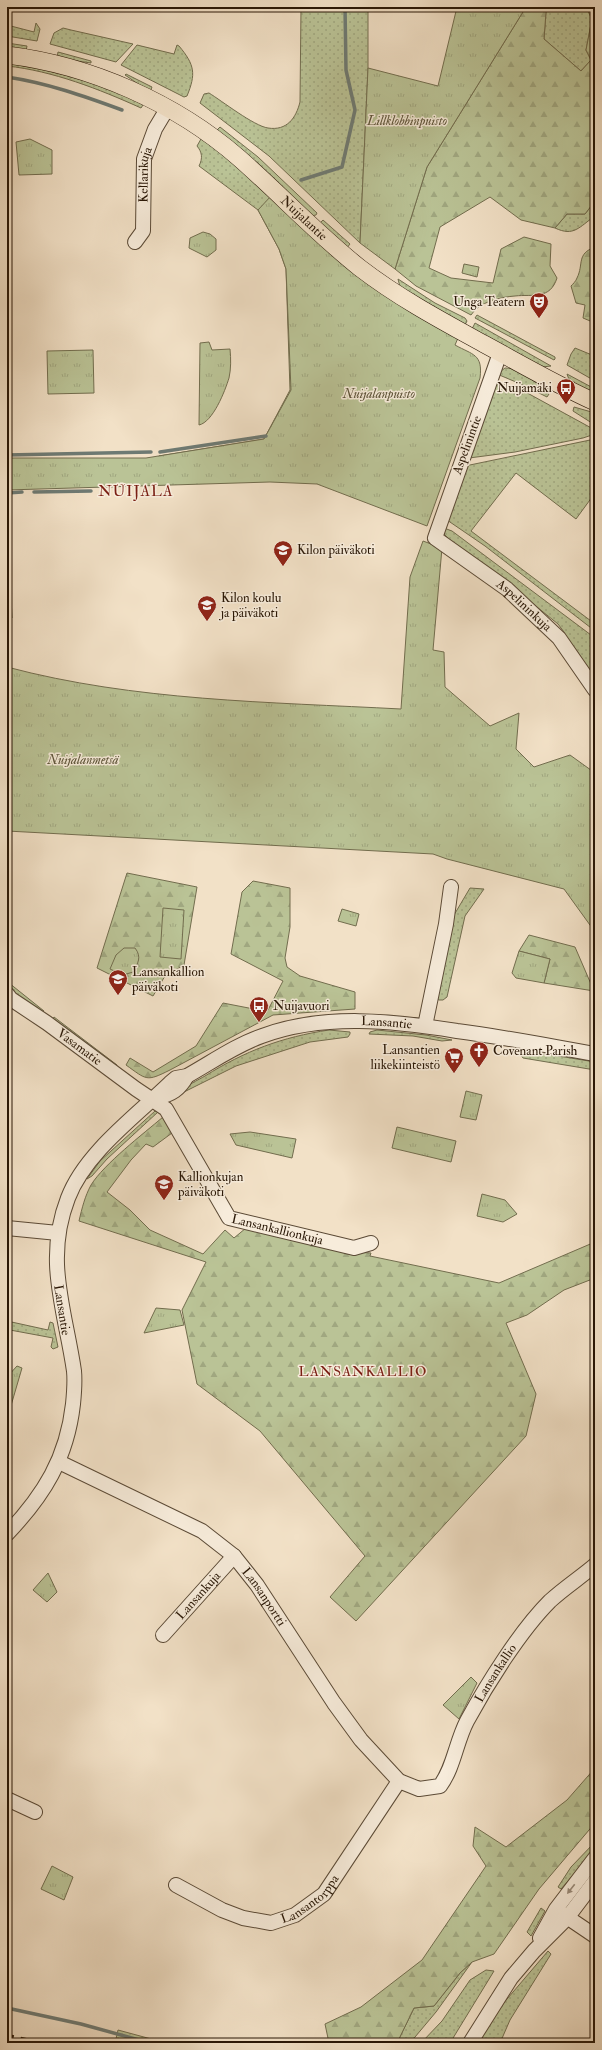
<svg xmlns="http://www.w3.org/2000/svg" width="602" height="2050" viewBox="0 0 602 2050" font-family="'IM FELL Double Pica',serif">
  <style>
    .grass { fill: url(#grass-dots); stroke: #726d4e }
    .forest { fill: url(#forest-firs); stroke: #726d4e }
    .park { fill: url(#park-tufts); stroke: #726d4e }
    .pitch { fill: #bac396; stroke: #726d4e }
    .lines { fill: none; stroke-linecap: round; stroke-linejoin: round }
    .stream { stroke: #6e7a73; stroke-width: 3.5 }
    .minor-casing { stroke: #5b4a36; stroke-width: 16 }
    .major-casing { stroke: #291706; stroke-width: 18 }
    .minor { stroke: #f7ecdb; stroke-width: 14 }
    .major { stroke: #f2e1c7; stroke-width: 17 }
    .rail { stroke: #291706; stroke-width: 3; stroke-dasharray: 7 7; stroke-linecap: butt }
    .oneway { fill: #9a8c7b }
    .labels { text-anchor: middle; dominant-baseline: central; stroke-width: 3; stroke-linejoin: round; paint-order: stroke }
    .park-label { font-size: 13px; font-style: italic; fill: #5c5338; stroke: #f7ecdb }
    .street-label { font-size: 13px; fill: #291706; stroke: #f7ecdb }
    .poi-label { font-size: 13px; fill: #291706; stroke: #f7ecdb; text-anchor: start }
    .neighbourhood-label { font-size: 14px; letter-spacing: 1px; fill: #7a1f14; stroke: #f7ecdb }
    .quarter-label { font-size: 15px; letter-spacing: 1px; fill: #7a1f14; stroke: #f7ecdb }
  </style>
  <defs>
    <pattern id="grass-dots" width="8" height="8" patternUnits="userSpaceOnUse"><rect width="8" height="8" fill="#bac396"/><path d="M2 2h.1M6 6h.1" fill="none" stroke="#a0a780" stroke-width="1.8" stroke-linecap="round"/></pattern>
    <pattern id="forest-firs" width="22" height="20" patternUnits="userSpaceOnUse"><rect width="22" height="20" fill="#bac396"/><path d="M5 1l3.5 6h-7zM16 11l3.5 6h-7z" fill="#a0a780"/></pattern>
    <pattern id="park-tufts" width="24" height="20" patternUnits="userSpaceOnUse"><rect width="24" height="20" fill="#bac396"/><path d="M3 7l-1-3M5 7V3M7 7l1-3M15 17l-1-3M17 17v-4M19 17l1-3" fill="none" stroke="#a0a780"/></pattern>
  </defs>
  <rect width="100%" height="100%" fill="#f2e1c7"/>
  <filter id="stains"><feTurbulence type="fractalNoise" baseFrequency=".005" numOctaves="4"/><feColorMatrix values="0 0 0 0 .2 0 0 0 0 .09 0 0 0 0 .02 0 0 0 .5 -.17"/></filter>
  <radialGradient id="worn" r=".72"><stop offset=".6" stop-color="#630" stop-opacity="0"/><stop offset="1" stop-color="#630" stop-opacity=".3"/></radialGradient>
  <g class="grass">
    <path d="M301,7H368V68L360,243L269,156L200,103L204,94L209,93C222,101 254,126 268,128C287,131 296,118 300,102Z"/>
    <polygon points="539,7 586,7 592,19 586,50 591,60 581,71 544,39 546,12"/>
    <polygon points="36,23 40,29 37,41 7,36 7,25 34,32"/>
    <polygon points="63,28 71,30 133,44 116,62 50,44 54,33"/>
    <polygon points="7,43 27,46 26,51 7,48"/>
    <path d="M137,45L174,54L177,45L179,46C195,65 196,74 187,96L184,97L121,65Z"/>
    <polygon points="58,52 91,61 91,63 57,58"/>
    <path d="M7,63C53,71 102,82 143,105L141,108C99,89 53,71 7,66Z"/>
    <polygon points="126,74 152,87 150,92 125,75"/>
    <polygon points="220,127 258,157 317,213 316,215 311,216 216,131"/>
    <path d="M201,139L217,149L304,227L311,439L159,456L264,439L290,390L286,269L279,249L258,210L199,166C203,158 202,152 197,146Z"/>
    <path d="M595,201V216C579,227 574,237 555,228L567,214H585Z"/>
    <polygon points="323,220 350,244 346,249 319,224"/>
    <polygon points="398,279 435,303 465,318 467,321 465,325 400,287"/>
    <polygon points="477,315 555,357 555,359 554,360 475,318"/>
    <polygon points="475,323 551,366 542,367 472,329"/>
    <polygon points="575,348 592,355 595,349 595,381 567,365 571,354"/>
    <path d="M505,368C522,368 536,383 549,394L547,397L523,385L497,374Z"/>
    <path d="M567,374L595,389V392C584,389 570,387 567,374Z"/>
    <polygon points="494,382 520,389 595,430 595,434 583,438 515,452 469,458"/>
    <polygon points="574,407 595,413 595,425 573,411"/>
    <polygon points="595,439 595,493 576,519 516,473 471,531 595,624 595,631 485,546 447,520 465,466"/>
    <polygon points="444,528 452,531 595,638 595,678 574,647 568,642 564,632 558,624 511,586 455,545 444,534"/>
    <polygon points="470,888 484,889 465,916 447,997 443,1000 439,1000 437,999 454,915"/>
    <polygon points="7,983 9,983 44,1011 41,1014 11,991"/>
    <polygon points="54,1017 117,1065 115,1068 52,1020"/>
    <path d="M329,1030L350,1032V1034L348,1037L310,1042L236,1066L184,1092L182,1091C187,1085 198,1080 205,1076C245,1051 282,1037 329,1030Z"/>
    <polygon points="377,1030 426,1035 452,1040 442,1041 413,1036 369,1034 370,1032"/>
    <polygon points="546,1054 595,1062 595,1070 523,1058 521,1055"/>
    <polygon points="155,1111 158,1112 107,1159 92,1176 87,1179 100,1161"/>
    <polygon points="7,1321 48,1330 50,1322 53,1323 58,1347 53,1349 51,1347 53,1338 10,1330 7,1334"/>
    <polygon points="595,1842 595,1850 561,1889 558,1887 571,1867"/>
    <polygon points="541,1908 545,1911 531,1936 527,1932"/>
    <polygon points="548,1951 551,1954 510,2020 500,2043 477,2043 490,2019"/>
    <polygon points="472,1962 436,2012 410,2043 397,2043 414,2008 434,2006 460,1973"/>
    <polygon points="486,1970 494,1971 450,2043 421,2043 442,2021 470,1980"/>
    <polygon points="118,2030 166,2043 115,2043"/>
  </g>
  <g class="forest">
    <path d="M526,7H539L546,12L544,39L581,71L591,60L586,50L592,19L586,7H595V201L585,214H567L555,228L521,220L490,197L440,227L429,268L451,278L493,283L501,249L524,237L551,244L550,266L557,278C550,300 533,294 515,296C500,297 479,302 471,315L416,286L395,269L427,167Z"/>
    <path d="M595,247V323L583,318L585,305L576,303L571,286C573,284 576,281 577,278C584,264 576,254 595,247Z"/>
    <polygon points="127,873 197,887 184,965 165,976 153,996 97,968"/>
    <path d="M253,881L290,888V927L285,958L287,967L300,976L355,992V1009L273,1015L170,1070C146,1082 147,1080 126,1065L130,1058L153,1072L196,1046L223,1003L264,1011L268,1010L283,981L231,954L242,892Z"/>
    <polygon points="529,935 575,947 594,991 544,983 550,959 519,951"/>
    <path d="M163,1117L172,1133L153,1147L146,1144L131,1160L107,1192L130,1210L150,1230L203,1254L225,1230L234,1238L246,1228L353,1252L371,1253L370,1256L499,1283L595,1242V1278L564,1290L527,1315L506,1323L536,1394L526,1436L356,1621L330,1597L365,1556L260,1431L197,1384L182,1310L206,1262L79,1221C82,1208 85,1196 91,1185C104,1164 143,1134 163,1117Z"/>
    <polygon points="595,1768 595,1823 539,1889 494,1954 472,1962 460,1973 434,2006 414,2008 397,2043 329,2043 325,2024 361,2007 422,1960 486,1866 473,1846 475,1827 506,1847 567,1800"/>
  </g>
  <g class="park">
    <polygon points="457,7 526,7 427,167 395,269 360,243 368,68 438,86"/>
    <polygon points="30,139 52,150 52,174 19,175 16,142"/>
    <path d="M271,196L458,338L455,345C473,355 483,354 480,378L427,526L317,484L270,482L7,490V458H146L264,439L291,390L286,269L279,249L258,210Z"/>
    <polygon points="203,232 210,234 216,239 216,250 207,257 189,248 190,238"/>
    <polygon points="464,264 479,267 477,277 462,273"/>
    <path d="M209,342L212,350L230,349C231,359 231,369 229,378C225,391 213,422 199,425L200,343Z"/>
    <polygon points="93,350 94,393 48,394 47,351"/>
    <path d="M423,541L442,548L433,650L444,652L445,687L490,726L519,713L516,749L534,767L570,755L595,773V932L564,889L447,859L433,854L7,831V667C135,701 269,702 401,709L410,577Z"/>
    <polygon points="163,908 184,910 181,959 160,957"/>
    <polygon points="342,909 359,914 356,926 338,921"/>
    <path d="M124,948H135C142,957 138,963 133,972L123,975L110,969L116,955Z"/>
    <polygon points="519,951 550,959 544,983 516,978 512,973"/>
    <polygon points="466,1091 482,1095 476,1120 460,1117"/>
    <polygon points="397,1127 456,1141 451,1162 392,1148"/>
    <polygon points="250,1132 296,1139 292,1158 236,1145 230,1134"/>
    <polygon points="482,1194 505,1200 517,1214 503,1222 477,1216"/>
    <polygon points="156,1308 180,1310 184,1325 144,1333"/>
    <polygon points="17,1366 22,1368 10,1409 7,1406 7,1377"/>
    <polygon points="48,1573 57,1592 47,1602 33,1590"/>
    <polygon points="471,1677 477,1683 459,1719 443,1705"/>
    <polygon points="52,1866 73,1877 64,1900 41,1889"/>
  </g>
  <g class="pitch">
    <polygon points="7,525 10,570 7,570"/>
    <polygon points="7,575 10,575 12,618 7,618"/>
  </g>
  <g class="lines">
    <g class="stream">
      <path d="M7,77C47,83 84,96 122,110"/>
      <polyline points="301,180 342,167 355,110 346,70 345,7"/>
      <polyline points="160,452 266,436"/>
      <polyline points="7,455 151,452"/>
      <polyline points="34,492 91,491"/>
      <polyline points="7,493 22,492"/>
      <polyline points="7,2008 81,2024 150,2043"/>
    </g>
    <g class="minor-casing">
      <g id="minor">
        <path id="s1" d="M135,242L143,231L144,159L155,129L167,109"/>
        <path id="s2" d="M500,353L435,538L507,589L559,638L595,690"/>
        <path id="s3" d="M7,994L11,999L47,1023L136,1089L166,1109L229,1218L354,1248L371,1243"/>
        <polyline points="425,1026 446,924 451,887"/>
        <path d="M157,1098C172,1094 179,1090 187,1076"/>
        <polyline points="7,1228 58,1233"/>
        <path id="s4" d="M59,1462L202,1531L234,1556L257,1585L334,1703L361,1740L399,1781L419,1789L440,1786C454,1767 456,1742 467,1721C487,1684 520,1631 550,1601C564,1588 581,1577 595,1565"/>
        <path id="s5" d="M7,1534C44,1495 67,1458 73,1404C74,1394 75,1381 74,1371C65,1309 44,1260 68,1198C85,1153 136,1116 170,1083L176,1078L187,1076C212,1062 236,1045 262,1036C324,1013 394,1021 457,1031C504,1037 549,1046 595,1054"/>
        <path id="s6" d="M163,1635L234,1556"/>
        <polyline points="7,1799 35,1812"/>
        <path id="s7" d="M176,1885L222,1910L243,1918L271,1923L295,1915L324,1894L399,1781"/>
        <polyline points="561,1913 595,1936"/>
        <polyline points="540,1938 556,1909 595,1858"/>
        <polyline points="470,2043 511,1978 534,1951 567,1918 595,1881"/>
      </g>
    </g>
    <g class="major-casing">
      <g id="major">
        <path id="s8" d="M7,55C90,65 176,103 239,158C280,194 317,234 360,268C399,298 442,321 484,344C521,364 557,385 595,402"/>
      </g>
    </g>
    <use href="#minor" class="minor"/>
    <use href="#major" class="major"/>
    <polyline class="rail" points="7,2035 41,2043"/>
  </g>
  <defs><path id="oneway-solid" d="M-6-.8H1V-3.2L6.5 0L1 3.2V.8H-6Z"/></defs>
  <use class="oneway" href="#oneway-solid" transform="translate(571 1889) rotate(128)"/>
  <defs>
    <g id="theatre-pin" transform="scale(1)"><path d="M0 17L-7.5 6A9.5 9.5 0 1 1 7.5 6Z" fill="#8f2418" stroke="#f7ecdb"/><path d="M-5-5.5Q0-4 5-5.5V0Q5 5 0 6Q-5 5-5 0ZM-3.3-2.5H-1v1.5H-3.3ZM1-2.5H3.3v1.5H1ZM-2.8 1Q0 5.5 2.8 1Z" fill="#fff"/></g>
    <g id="bus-pin" transform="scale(1)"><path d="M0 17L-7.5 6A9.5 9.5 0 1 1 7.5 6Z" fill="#8f2418" stroke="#f7ecdb"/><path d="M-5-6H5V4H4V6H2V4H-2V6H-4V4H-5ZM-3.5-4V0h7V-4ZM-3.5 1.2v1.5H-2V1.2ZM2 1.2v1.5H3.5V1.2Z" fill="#fff"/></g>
    <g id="school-pin" transform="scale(1)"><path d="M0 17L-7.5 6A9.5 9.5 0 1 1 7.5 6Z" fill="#8f2418" stroke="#f7ecdb"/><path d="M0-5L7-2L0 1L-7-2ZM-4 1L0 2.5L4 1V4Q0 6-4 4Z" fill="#fff"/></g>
    <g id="church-pin" transform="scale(1)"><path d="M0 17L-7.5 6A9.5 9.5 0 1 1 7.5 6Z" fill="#8f2418" stroke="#f7ecdb"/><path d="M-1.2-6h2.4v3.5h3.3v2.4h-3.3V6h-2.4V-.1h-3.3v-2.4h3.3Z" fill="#fff"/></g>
    <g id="supermarket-pin" transform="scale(1)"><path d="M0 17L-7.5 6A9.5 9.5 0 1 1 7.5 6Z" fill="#8f2418" stroke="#f7ecdb"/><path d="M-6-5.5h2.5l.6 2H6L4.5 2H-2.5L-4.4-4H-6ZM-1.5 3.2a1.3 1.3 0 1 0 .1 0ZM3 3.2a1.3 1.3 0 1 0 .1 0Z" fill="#fff"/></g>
  </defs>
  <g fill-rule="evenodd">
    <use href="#theatre-pin" x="539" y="302"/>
    <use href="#bus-pin" x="566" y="388"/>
    <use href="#school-pin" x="283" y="550"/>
    <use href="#school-pin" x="207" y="605"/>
    <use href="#school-pin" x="118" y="979"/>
    <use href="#bus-pin" x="259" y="1006"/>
    <use href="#church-pin" x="479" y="1051"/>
    <use href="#supermarket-pin" x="454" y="1057"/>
    <use href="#school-pin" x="164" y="1184"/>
  </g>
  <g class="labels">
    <g class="park-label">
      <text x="407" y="121">Lillklobbinpuisto</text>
      <text x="379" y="394">Nuijalanpuisto</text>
      <text x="83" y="760">Nuijalanmetsä</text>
    </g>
    <g class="street-label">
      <text stroke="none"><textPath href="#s1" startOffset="70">Kellarikuja</textPath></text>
      <text stroke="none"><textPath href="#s8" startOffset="346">Nuijalantie</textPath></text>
      <text transform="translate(467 445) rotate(-70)">Aspelinintie</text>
      <text stroke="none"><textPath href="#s2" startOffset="308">Aspelininkuja</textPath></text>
      <text stroke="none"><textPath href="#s5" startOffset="743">Lansantie</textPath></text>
      <text stroke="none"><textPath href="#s3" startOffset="90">Vasamatie</textPath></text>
      <text stroke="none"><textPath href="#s3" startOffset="372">Lansankallionkuja</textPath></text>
      <text transform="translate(62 1310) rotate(81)">Lansantie</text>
      <text stroke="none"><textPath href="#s6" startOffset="53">Lansankuja</textPath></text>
      <text stroke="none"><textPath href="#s4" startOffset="250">Lansanportti</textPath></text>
      <text stroke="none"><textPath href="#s4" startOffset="648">Lansankallio</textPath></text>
      <text stroke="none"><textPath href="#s7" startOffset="150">Lansantorppa</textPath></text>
    </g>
    <g class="poi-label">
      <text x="525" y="302" text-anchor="end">Unga Teatern</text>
      <text x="552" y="388" text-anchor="end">Nuijamäki</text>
      <text x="297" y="550">Kilon päiväkoti</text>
      <text x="221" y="598">Kilon koulu<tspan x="221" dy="15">ja päiväkoti</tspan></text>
      <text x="132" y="972">Lansankallion<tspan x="132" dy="15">päiväkoti</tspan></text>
      <text x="273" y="1006">Nuijavuori</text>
      <text x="440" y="1050" text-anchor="end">Lansantien<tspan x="440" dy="15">liikekiinteistö</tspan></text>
      <text x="493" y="1051">Covenant Parish</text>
      <text x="178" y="1177">Kallionkujan<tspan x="178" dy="15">päiväkoti</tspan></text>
    </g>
    <g class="neighbourhood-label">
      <text x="363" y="1371">LANSANKALLIO</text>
    </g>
    <g class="quarter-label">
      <text x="136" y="491">NUIJALA</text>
    </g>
  </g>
  <rect width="602" height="2050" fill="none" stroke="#f2e1c7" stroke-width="24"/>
  <rect x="8" y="8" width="586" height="2034" fill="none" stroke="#291706" stroke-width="2"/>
  <rect x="12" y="12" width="578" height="2026" fill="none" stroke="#291706"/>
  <rect width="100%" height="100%" filter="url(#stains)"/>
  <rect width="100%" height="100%" fill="url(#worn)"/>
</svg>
